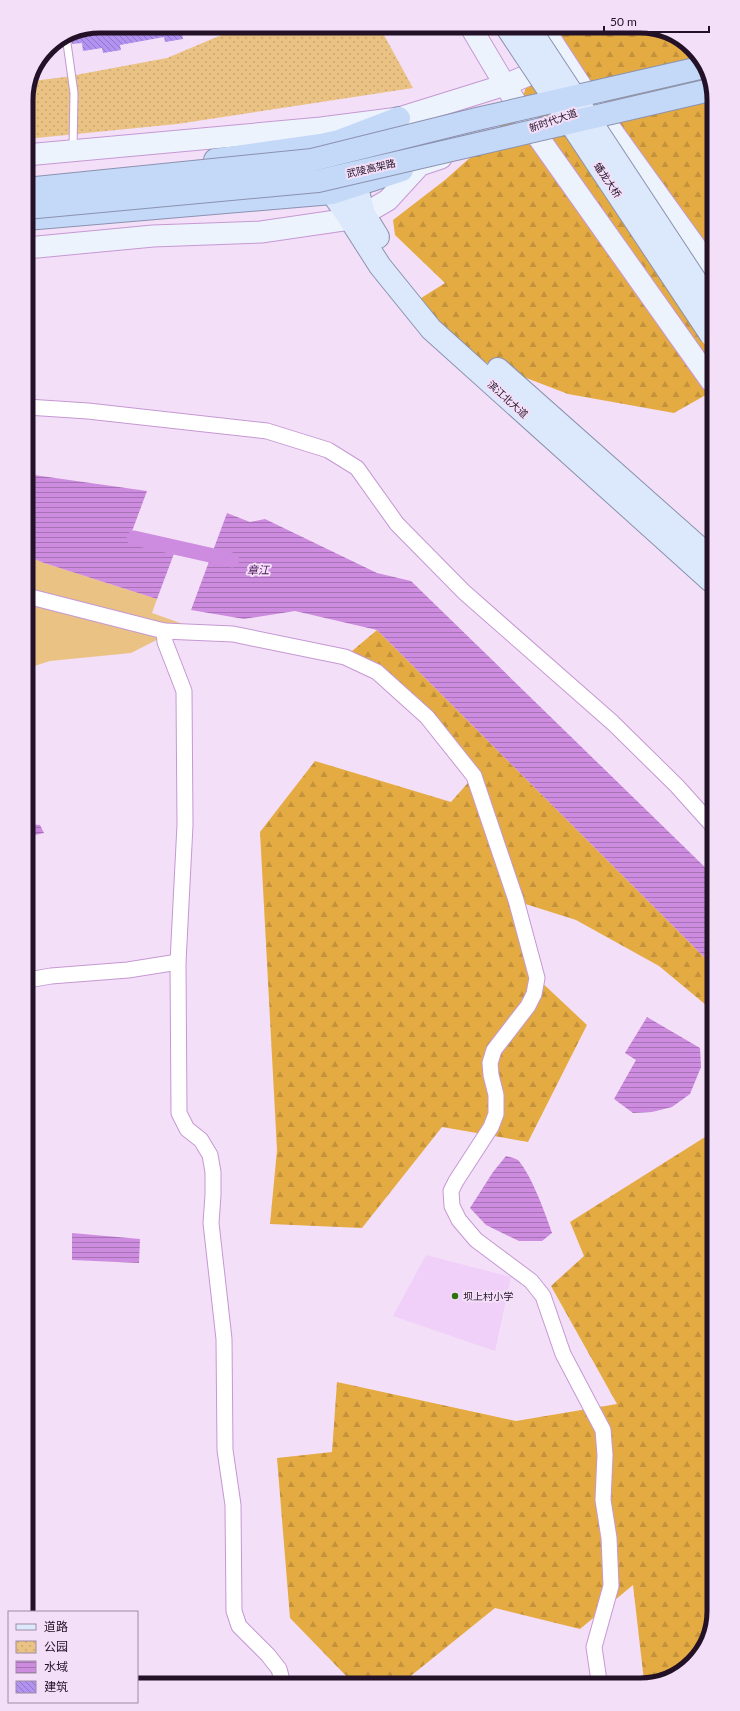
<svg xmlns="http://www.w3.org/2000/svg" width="740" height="1711" viewBox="0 0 740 1711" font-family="Lato,'Noto Sans SC',sans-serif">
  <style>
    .built { fill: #f0d0f9 }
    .grass { fill: #eac283 }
    .forest { fill: url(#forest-firs) }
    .park { fill: url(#park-dots) }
    .water { fill: url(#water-rules) }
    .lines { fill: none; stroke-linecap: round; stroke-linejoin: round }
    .canal { stroke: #cd8cdf; stroke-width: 15 }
    .building { fill: url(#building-back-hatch) }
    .lane-casing { stroke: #c698d3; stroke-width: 9 }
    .street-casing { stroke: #c698d3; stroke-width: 17 }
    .secondary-casing { stroke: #c698d3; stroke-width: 23 }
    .primary-casing { stroke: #8b92af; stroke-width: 24 }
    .highway-casing { stroke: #8b92af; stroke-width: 24 }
    .lane { stroke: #fff; stroke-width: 7 }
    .street { stroke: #fff; stroke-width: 15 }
    .secondary { stroke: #edf3fd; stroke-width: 21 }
    .primary { stroke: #dce8fb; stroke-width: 22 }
    .highway { stroke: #c4d8f8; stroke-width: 22 }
    .primary-bridge-casing { stroke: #8b92af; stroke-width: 24; stroke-linecap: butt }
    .highway-bridge-casing { stroke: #8b92af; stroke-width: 24; stroke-linecap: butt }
    .primary-bridge { stroke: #dce8fb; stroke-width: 22 }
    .highway-bridge { stroke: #c4d8f8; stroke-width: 22 }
    .poi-dot { fill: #2d710f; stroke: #f3dff8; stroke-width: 1.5 }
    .labels { text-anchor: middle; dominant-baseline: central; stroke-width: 4; stroke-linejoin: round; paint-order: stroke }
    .street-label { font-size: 10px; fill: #221127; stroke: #f3dff8 }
    .poi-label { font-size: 10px; fill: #221127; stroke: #f3dff8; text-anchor: start }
    .water-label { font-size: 11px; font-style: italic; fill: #4d105c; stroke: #f3dff8 }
    .rim { fill: none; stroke: #221127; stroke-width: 5 }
  </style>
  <defs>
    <pattern id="forest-firs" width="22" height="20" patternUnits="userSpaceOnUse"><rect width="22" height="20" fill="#e5ab43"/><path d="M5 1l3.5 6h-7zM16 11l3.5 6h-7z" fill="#c4923b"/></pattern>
    <pattern id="park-dots" width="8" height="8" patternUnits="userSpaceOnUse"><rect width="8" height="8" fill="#eac283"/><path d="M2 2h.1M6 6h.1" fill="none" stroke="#c8a671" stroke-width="1.8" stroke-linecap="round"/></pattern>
    <pattern id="water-rules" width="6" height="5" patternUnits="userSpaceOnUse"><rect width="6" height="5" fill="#cd8cdf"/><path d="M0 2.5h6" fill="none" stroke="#a671b5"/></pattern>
    <pattern id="building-back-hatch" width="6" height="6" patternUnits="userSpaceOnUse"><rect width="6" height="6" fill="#b393f1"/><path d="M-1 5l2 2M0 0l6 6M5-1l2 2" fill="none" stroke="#9177c3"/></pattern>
  </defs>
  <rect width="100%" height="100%" fill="#f3dff8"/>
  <polygon class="built" points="426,1255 511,1277 495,1351 393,1316"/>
  <polygon class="grass" points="27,556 44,563 157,599 152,613 186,625 131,653 50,661 28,668"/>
  <g class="forest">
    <polygon points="543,26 645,26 685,42 710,76 711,392 674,413 568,394 472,357 410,305 445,283 395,235 393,220 445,180 491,139 524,93 544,32"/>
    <polygon points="377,630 712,965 712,1010 659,966 576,920 516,901 537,978 587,1025 528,1142 442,1127 362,1228 270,1224 277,1150 260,832 315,761 451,802 474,776 427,717 345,657"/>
    <polygon points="713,1132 714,1611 701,1652 664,1681 644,1681 633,1585 580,1629 495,1608 402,1683 353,1683 290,1618 277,1458 332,1452 337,1382 516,1421 617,1404 551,1286 584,1256 570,1222"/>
  </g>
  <polygon class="park" points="243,26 379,26 413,88 177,124 26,139 26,96 33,81 65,77 167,58"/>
  <g class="water">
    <polygon points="27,474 147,491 131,534 175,551 157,599 44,563 27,556"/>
    <polygon points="227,513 250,522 265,519 377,573 411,581 712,874 712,965 377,630 295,611 244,619 191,610"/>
    <polygon points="28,824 40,825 44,833 35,835 28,841"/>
    <polygon points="647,1017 700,1048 701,1067 690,1094 672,1107 652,1112 633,1113 614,1099 636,1060 625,1053"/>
    <path d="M506,1156C510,1157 515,1158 518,1160C531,1174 546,1215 552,1233L542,1241H519L486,1225L470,1208L493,1172Z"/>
    <polygon points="72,1233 140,1239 139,1263 72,1260"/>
  </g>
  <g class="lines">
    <polyline class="canal" points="134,538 232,560"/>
  </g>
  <g class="building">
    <polygon points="100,26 192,26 192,32 182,34 183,39 165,42 164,37 120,45 121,50 103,53 102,48 83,51 82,43 72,44 70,33 72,32"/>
    <polygon points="61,39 62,46 47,49 48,48"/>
  </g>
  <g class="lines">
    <g class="lane-casing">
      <polyline id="lane" points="66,36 74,93 73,149"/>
    </g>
    <g class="street-casing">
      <g id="street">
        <polyline points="27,407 88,411 267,431 328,450 357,468 397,524 464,592 613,723 677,786 712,825"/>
        <polyline points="27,596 164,631 165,642 184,691 185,825 178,962 179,1113 187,1129 201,1140 210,1155 213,1172 213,1195 211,1223 224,1339 225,1450 233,1505 234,1611 239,1626 268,1655 279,1669 283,1684"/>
        <polyline points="164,631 233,634 345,657 377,672 427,717 474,776 516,900 537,978 534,994 528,1006 494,1050 490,1063 491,1075 496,1095 496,1114 491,1127 456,1181 451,1191 452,1206 459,1220 476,1240 531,1281 543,1296 563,1354 603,1430 605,1455 603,1500 609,1538 611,1586 594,1647 599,1681"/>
        <polyline points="28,980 51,976 128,970 178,962"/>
      </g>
    </g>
    <g class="secondary-casing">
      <g id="secondary">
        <polyline points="542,26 594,106 567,115"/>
        <polyline points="552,65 505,85 531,127 711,381"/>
        <polyline points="594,106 710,267"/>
        <polyline points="26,155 321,128 399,118 505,85 470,26"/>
        <polyline points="27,248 153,236 261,232 350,219 364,214 388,200 420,165 441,158"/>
      </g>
    </g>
    <g class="primary-casing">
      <g id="primary">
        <polyline points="356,185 364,214 378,237"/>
        <polyline points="332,193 350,219 380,266 431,329 711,581"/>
        <polyline points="498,369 711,558"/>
      </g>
    </g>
    <g class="highway-casing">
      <g id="highway">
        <polyline points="215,160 321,145 339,141 399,118"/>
        <polyline points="26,219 332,193 402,170"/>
      </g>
    </g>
    <use href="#lane" class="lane"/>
    <use href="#street" class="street"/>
    <use href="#secondary" class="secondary"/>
    <use href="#primary" class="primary"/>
    <use href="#highway" class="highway"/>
    <g class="primary-bridge-casing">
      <g id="primary-bridge">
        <polyline points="506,26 711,335"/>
        <polyline points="528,26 711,304"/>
      </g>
    </g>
    <g class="highway-bridge-casing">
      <g id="highway-bridge">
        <polyline points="26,189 312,160 477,119 704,67"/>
        <polyline points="26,208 318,181 710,90"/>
      </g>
    </g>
    <use href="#primary-bridge" class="primary-bridge"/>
    <use href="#highway-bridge" class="highway-bridge"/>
  </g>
  <circle class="poi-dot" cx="455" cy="1296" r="4"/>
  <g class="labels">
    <g class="street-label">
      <text transform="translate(553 120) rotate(-19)">新时代大道</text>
      <text transform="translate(371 168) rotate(-13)">武陵高架路</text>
      <text transform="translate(608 180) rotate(56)">蟠龙大桥</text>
      <text transform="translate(508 399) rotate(42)">滨江北大道</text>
    </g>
    <g class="poi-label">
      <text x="463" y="1296">坝上村小学</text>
    </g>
    <g class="water-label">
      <text x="258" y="569">章江</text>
    </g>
  </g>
  <path d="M0 0H740V1711H0ZM100 33H640A67 67 0 0 1 707 100V1611A67 67 0 0 1 640 1678H100A67 67 0 0 1 33 1611V100A67 67 0 0 1 100 33Z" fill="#f3dff8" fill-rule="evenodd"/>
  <path class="rim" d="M100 33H640A67 67 0 0 1 707 100V1611A67 67 0 0 1 640 1678H100A67 67 0 0 1 33 1611V100A67 67 0 0 1 100 33Z"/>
  <rect x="8" y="1611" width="130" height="92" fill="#f3dff8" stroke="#9f8da4"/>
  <rect x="16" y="1624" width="20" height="6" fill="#dce8fb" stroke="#9f8da4"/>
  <text x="44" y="1631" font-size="12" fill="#221127">道路</text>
  <rect x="16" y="1641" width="20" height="12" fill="url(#park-dots)" stroke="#9f8da4"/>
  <text x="44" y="1651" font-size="12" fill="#221127">公园</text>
  <rect x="16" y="1661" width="20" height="12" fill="url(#water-rules)" stroke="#9f8da4"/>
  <text x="44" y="1671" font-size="12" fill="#221127">水域</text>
  <rect x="16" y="1681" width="20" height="12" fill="url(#building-back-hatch)" stroke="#9f8da4"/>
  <text x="44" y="1691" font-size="12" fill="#221127">建筑</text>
  <path d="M604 26v6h105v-6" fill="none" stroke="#221127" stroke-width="2"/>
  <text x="610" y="26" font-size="12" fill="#221127" stroke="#f3dff8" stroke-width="3" paint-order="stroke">50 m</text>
</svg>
